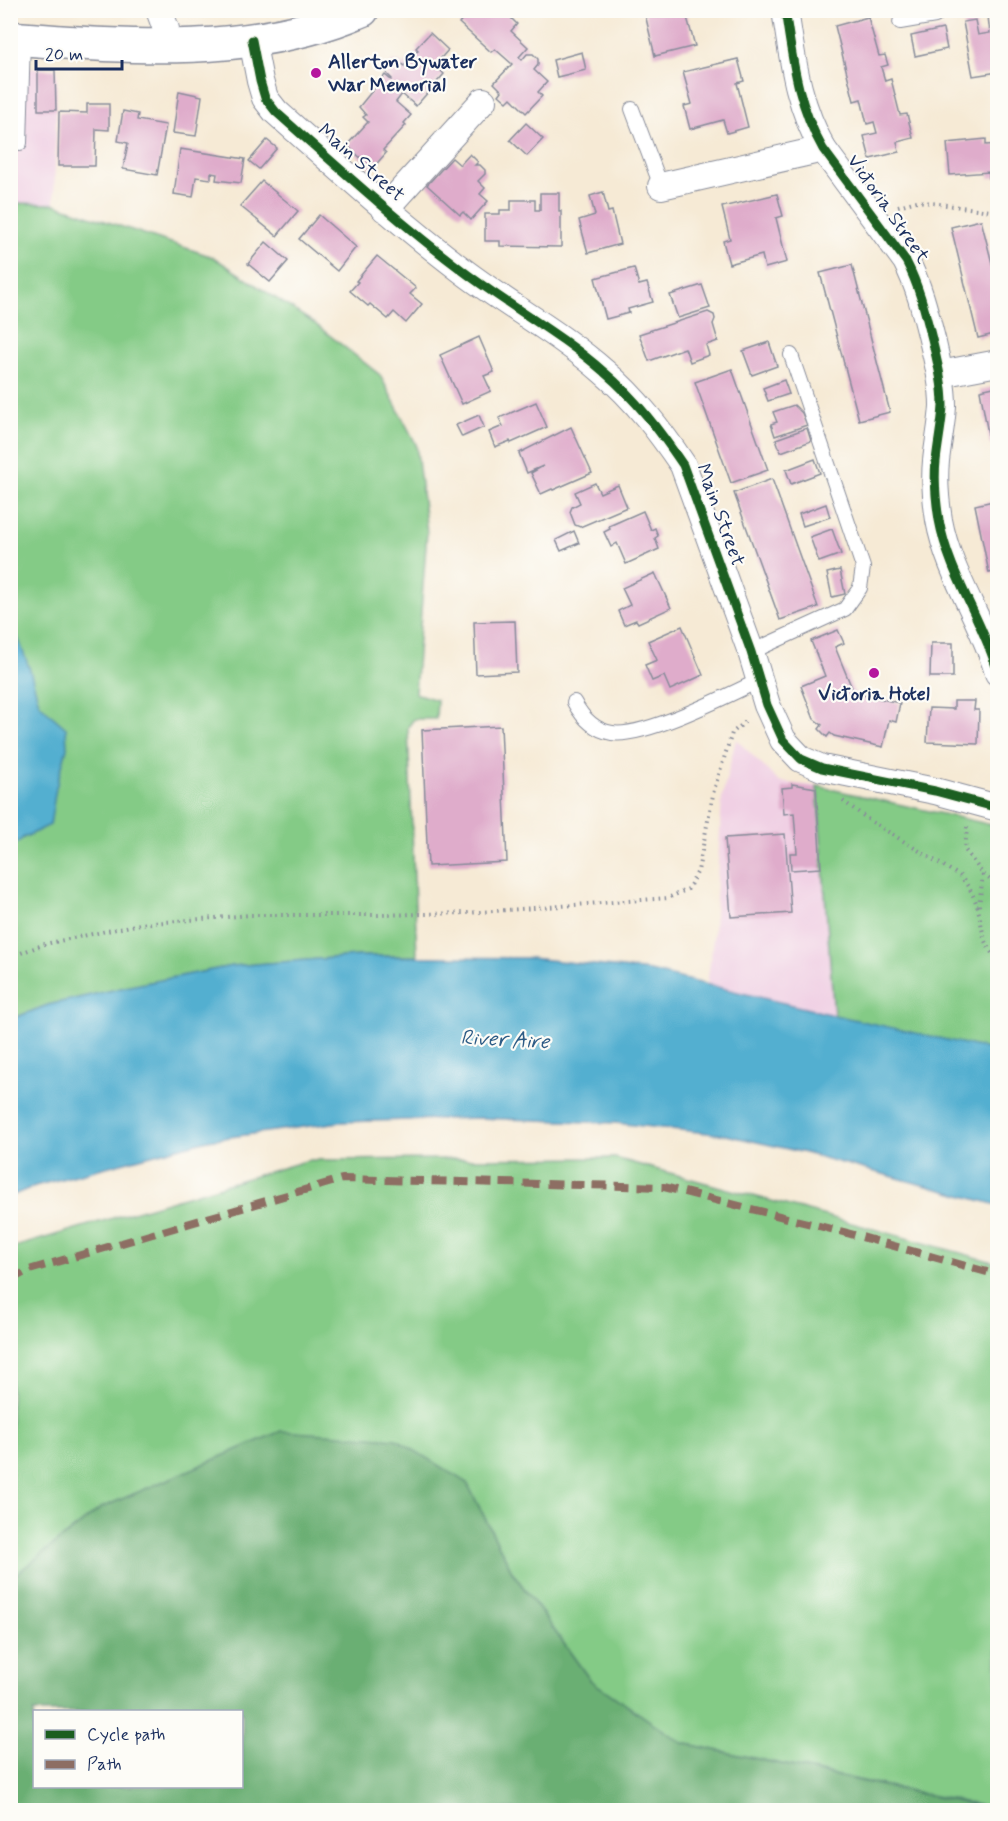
<svg xmlns="http://www.w3.org/2000/svg" width="1008" height="1821" viewBox="0 0 1008 1821" font-family="Mynerve,sans-serif">
  <style>
    .built { fill: #f0d0e4 }
    .green { fill: #84cb86; stroke: #507d72; stroke-width: 1.5 }
    .forest { fill: #6baf73; stroke: #436f68; stroke-width: 1.5; fill-rule: evenodd }
    .water { fill: #52afd0; stroke: #366f97; stroke-width: 1.5 }
    .building { fill: #dfaccb }
    .lines { fill: none; stroke-linecap: round; stroke-linejoin: round }
    .lane-casing { stroke: #888c9a; stroke-width: 16 }
    .street-casing { stroke: #888c9a; stroke-width: 28 }
    .secondary-casing { stroke: #888c9a; stroke-width: 36 }
    .path { stroke: #888c9a; stroke-width: 4; stroke-dasharray: 1.5 4.5; stroke-linecap: butt }
    .lane { stroke: #fff; stroke-width: 14 }
    .street { stroke: #fff; stroke-width: 26 }
    .secondary { stroke: #fff; stroke-width: 33 }
    .quiet { stroke: #8d6e63; stroke-width: 8; stroke-dasharray: 15 8; stroke-linecap: butt }
    .cycleway-casing { stroke: #fdfcf7; stroke-width: 13 }
    .cycleway { stroke: #1b5e20; stroke-width: 9 }
    .poi-dot { fill: #b5179e; stroke: #fdfcf7; stroke-width: 2 }
    .labels { text-anchor: middle; dominant-baseline: central; stroke-width: 4.5; stroke-linejoin: round; paint-order: stroke }
    .poi-label { font-size: 20px; font-weight: bold; fill: #1b2f5e; stroke: #fdfcf7; text-anchor: start }
    .street-label { font-size: 20px; fill: #1b2f5e; stroke: #fdfcf7 }
    .water-label { font-size: 21px; font-style: italic; fill: #2e5c86; stroke: #fdfcf7 }
  </style>
  <rect width="100%" height="100%" fill="#fdfcf7"/>
  <filter id="ink" filterUnits="userSpaceOnUse"><feTurbulence type="fractalNoise" baseFrequency=".0167" numOctaves="2"/><feDisplacementMap in="SourceGraphic" scale="12" xChannelSelector="R" yChannelSelector="G"/><feConvolveMatrix kernelMatrix="1 2 1 2 8 2 1 2 1" color-interpolation-filters="sRGB"/></filter>
  <filter id="wash" filterUnits="userSpaceOnUse"><feTurbulence type="fractalNoise" baseFrequency=".008" numOctaves="4" result="noise"/><feDisplacementMap in="SourceGraphic" scale="24" xChannelSelector="R" yChannelSelector="G"/><feGaussianBlur stdDeviation="1.35" result="paint"/><feColorMatrix in="noise" values="0 0 0 0 0 0 0 0 0 0 0 0 0 0 0 0 0 1.4 0 .05"/><feComposite in="paint" operator="in"/></filter>
  <g filter="url(#wash)">
    <rect width="100%" height="100%" fill="#f6ead5"/>
    <g class="built">
      <polygon points="11,68 57,69 54,204 11,203"/>
      <polygon points="736,739 779,782 817,786 834,1016 707,985 714,932 722,797"/>
    </g>
    <g class="green">
      <polygon points="11,203 54,204 213,257 314,323 380,375 416,444 427,532 415,693 437,700 436,719 414,719 408,727 417,956 358,956 232,966 130,986 48,1005 11,1019"/>
      <polygon points="817,786 997,826 997,1051 834,1016"/>
      <polygon points="615,1158 997,1263 997,1809 682,1743 590,1680 513,1573 467,1483 101,1508 11,1578 11,1248 309,1160"/>
    </g>
    <path class="forest" d="M281,1431L396,1439L467,1483L513,1573L590,1680L682,1743L997,1810H11V1578L101,1508ZM34,1712H242V1786H34Z"/>
    <g class="water">
      <polygon points="13,629 17,635 30,670 39,703 51,715 66,728 67,748 56,788 50,825 23,838 11,848 10,631"/>
      <polygon points="358,956 531,958 650,971 834,1015 997,1051 997,1205 805,1153 726,1135 615,1123 478,1118 340,1122 208,1140 35,1186 11,1196 11,1019 48,1005 130,986 232,966"/>
    </g>
    <g id="blocks">
      <g class="building">
        <polygon points="470,10 503,10 517,24 511,31 528,47 519,57 522,60 527,54 533,54 538,59 538,65 534,70 547,82 538,92 542,96 526,113 511,98 507,102 499,95 502,91 494,83 512,64 495,49 491,52 459,23"/>
        <polygon points="644,10 685,10 695,46 655,56"/>
        <polygon points="998,16 998,72 973,76 963,22 975,20 978,35 990,33 988,17"/>
        <polygon points="868,17 879,56 885,55 888,65 881,67 885,81 891,79 900,115 907,114 913,138 897,142 899,152 870,159 864,136 877,133 874,122 867,124 861,99 854,101 835,26"/>
        <polygon points="943,29 947,49 915,56 911,36"/>
        <polygon points="430,33 448,50 435,65 444,74 416,106 402,94 396,102 411,115 404,123 406,125 383,150 386,153 372,169 347,145 368,122 363,117 366,115 359,107 385,75 391,80 392,79 387,74 387,68 392,62 398,61 404,66 418,50 416,48"/>
        <polygon points="582,52 586,70 557,77 553,60"/>
        <polygon points="738,59 744,81 737,83 748,127 727,133 723,120 690,129 684,106 692,104 683,72"/>
        <polygon points="38,70 55,70 56,110 38,110"/>
        <polygon points="179,91 202,96 196,136 173,133"/>
        <polygon points="87,104 109,104 109,130 96,129 95,166 58,166 59,112 87,113"/>
        <polygon points="123,111 138,114 137,120 166,125 157,175 123,169 128,143 118,141"/>
        <polygon points="526,123 543,139 527,156 510,140"/>
        <polygon points="986,139 986,145 998,144 998,177 989,178 989,172 950,175 947,143"/>
        <polygon points="267,140 277,148 259,169 249,161"/>
        <polygon points="180,149 245,159 241,183 216,180 217,174 211,173 211,179 196,177 193,197 174,194"/>
        <polygon points="470,154 478,162 475,165 480,165 485,170 485,174 478,181 485,188 480,194 488,201 471,220 463,212 460,215 427,185 452,158 460,165"/>
        <polygon points="262,181 298,211 277,236 240,206"/>
        <polygon points="603,192 608,212 612,211 620,244 588,253 579,220 595,215 590,196"/>
        <polygon points="540,193 559,193 559,211 561,211 561,247 500,246 500,241 485,241 485,214 500,214 500,210 511,210 511,200 535,200 535,210 540,210"/>
        <polygon points="777,194 783,216 776,218 787,262 765,268 762,255 729,264 723,241 730,239 722,207"/>
        <polygon points="319,215 356,247 337,271 299,239"/>
        <polygon points="981,220 998,287 998,333 978,338 951,227"/>
        <polygon points="266,242 288,261 270,282 248,264"/>
        <polygon points="377,256 416,288 410,294 422,304 406,323 394,312 388,319 370,304 368,306 350,291 358,282 356,281"/>
        <polygon points="852,265 890,412 859,420 820,273"/>
        <polygon points="634,268 639,285 647,283 653,302 628,309 629,313 606,319 595,278"/>
        <polygon points="702,285 710,308 678,318 670,295"/>
        <polygon points="708,312 714,315 715,319 713,324 718,341 706,345 709,355 690,362 685,348 649,361 639,334"/>
        <polygon points="479,337 494,372 484,376 491,391 462,404 440,355"/>
        <polygon points="769,342 777,366 752,375 743,351"/>
        <polygon points="732,369 768,470 731,483 695,382"/>
        <polygon points="784,380 789,394 768,401 763,388"/>
        <polygon points="998,386 998,444 990,445 980,390"/>
        <polygon points="536,402 547,427 511,443 510,441 495,447 489,432 503,426 499,418"/>
        <polygon points="794,405 802,413 807,425 775,436 771,424 777,422 773,412"/>
        <polygon points="479,415 484,427 462,437 456,425"/>
        <polygon points="571,427 592,473 553,490 552,489 541,494 531,473 543,466 527,473 519,453"/>
        <polygon points="807,428 811,441 781,452 776,439"/>
        <polygon points="815,459 820,473 791,484 786,470"/>
        <polygon points="772,479 818,607 780,620 734,493"/>
        <polygon points="595,483 600,493 618,485 627,507 580,527 575,525 570,512 572,507 580,503 575,492"/>
        <polygon points="998,500 998,571 989,573 975,505"/>
        <polygon points="826,504 830,517 803,526 799,514"/>
        <polygon points="643,511 651,530 655,528 658,536 655,538 659,549 626,564 617,543 611,547 604,532 610,529 609,526"/>
        <polygon points="832,529 841,554 819,562 810,537"/>
        <polygon points="574,531 579,543 561,551 556,540"/>
        <polygon points="840,570 845,594 832,597 827,573"/>
        <polygon points="655,573 671,608 638,623 636,620 624,625 618,611 630,605 622,588"/>
        <polygon points="515,621 517,672 476,674 474,622"/>
        <polygon points="682,626 703,675 670,690 664,676 652,681 645,665 657,660 648,641"/>
        <polygon points="838,630 844,643 835,647 854,693 900,703 896,722 889,720 883,747 834,736 830,733 827,737 819,729 822,725 814,719 801,686 825,676 811,641"/>
        <polygon points="931,643 953,643 953,677 930,677"/>
        <polygon points="954,701 975,701 974,710 979,710 978,744 927,742 929,708 954,709"/>
        <polygon points="501,726 507,862 428,866 422,730"/>
        <polygon points="792,784 816,788 821,868 791,870 790,853 797,853 794,813 784,814 782,788 792,787"/>
        <polygon points="785,834 791,913 731,917 725,838"/>
      </g>
    </g>
  </g>
  <g filter="url(#ink)">
    <use href="#blocks" fill-opacity="0" stroke="#888c9a" stroke-width="1.5"/>
    <g class="lines">
      <g class="lane-casing">
        <g id="lane">
          <polyline points="900,22 935,16 934,10"/>
          <polyline points="632,109 661,186"/>
          <polyline points="20,143 23,39"/>
          <polyline points="751,652 845,609 860,588 863,567 791,355"/>
          <path d="M574,702C582,717 593,730 612,733C644,738 729,695 760,680"/>
        </g>
      </g>
      <g class="street-casing">
        <g id="street">
          <polyline points="159,10 166,29 165,46"/>
          <path d="M785,10C793,61 797,103 823,149L906,261C919,286 925,311 932,339C937,361 943,383 943,406C942,424 938,442 936,461C934,480 936,501 939,520C949,575 983,620 998,673"/>
          <path d="M252,40L260,81L265,98L276,112C338,167 398,222 463,271C509,306 561,334 604,372C636,399 660,431 683,465L751,652L767,705L783,740L801,759L822,768L935,791L998,808"/>
          <polyline points="661,186 823,149"/>
          <polyline points="385,209 483,101"/>
          <polyline points="940,374 998,363"/>
        </g>
      </g>
      <g class="secondary-casing">
        <path id="secondary" d="M10,38C127,47 252,58 362,10"/>
      </g>
      <g class="path">
        <polyline points="898,206 917,201 998,212"/>
        <path d="M843,801L869,820L960,876C980,899 978,914 985,941C988,948 993,955 998,961"/>
        <polyline points="967,827 965,850 983,874 998,886"/>
        <polyline points="979,906 983,874"/>
        <polyline points="10,957 45,944 140,924 251,915 378,915 467,913 668,898 688,889 698,871 714,790 732,733 745,722"/>
      </g>
      <use href="#lane" class="lane"/>
      <use href="#street" class="street"/>
      <use href="#secondary" class="secondary"/>
      <polyline class="quiet" points="10,1280 29,1270 342,1179 664,1187 847,1233 998,1275"/>
      <g class="cycleway-casing">
        <g id="cycleway">
          <path d="M785,10C793,61 797,103 823,149L906,261C919,286 925,311 932,339C937,361 943,383 943,406C942,424 938,442 936,461C934,480 936,501 939,520C949,575 983,620 998,673"/>
          <path d="M252,40L260,81L265,98L276,112C338,167 398,222 463,271C509,306 561,334 604,372C636,399 660,431 683,465L751,652L767,705L783,740L801,759L822,768L935,791L998,808"/>
        </g>
      </g>
      <use href="#cycleway" class="cycleway"/>
    </g>
  </g>
  <g class="poi-dot">
    <circle cx="316" cy="73" r="6"/>
    <circle cx="874" cy="673" r="6"/>
  </g>
  <g class="labels">
    <g class="poi-label">
      <text x="328" y="62">Allerton Bywater<tspan x="328" dy="23">War Memorial</tspan></text>
      <text x="874" y="694" text-anchor="middle">Victoria Hotel</text>
    </g>
    <g class="street-label">
      <text transform="translate(361 163) rotate(41)">Main Street</text>
      <text transform="translate(888 209) rotate(55)">Victoria Street</text>
      <text transform="translate(720 515) rotate(70)">Main Street</text>
    </g>
    <g class="water-label">
      <text transform="translate(505 1040) rotate(3)">River Aire</text>
    </g>
  </g>
  <rect width="1008" height="1821" fill="none" stroke="#fdfcf7" stroke-width="36"/>
  <rect x="33" y="1710" width="210" height="78" fill="#fdfcf7" stroke="#a3aaba" stroke-width="1.5"/>
  <rect x="45" y="1730" width="30" height="9" fill="#1b5e20" stroke="#a3aaba" stroke-width="1.5"/>
  <text x="87" y="1740" font-size="18" fill="#1b2f5e">Cycle path</text>
  <rect x="45" y="1760" width="30" height="9" fill="#8d6e63" stroke="#a3aaba" stroke-width="1.5"/>
  <text x="87" y="1770" font-size="18" fill="#1b2f5e">Path</text>
  <path d="M36 60v9h86v-9" fill="none" stroke="#1b2f5e" stroke-width="3"/>
  <text x="45" y="60" font-size="18" fill="#1b2f5e" stroke="#fdfcf7" stroke-width="4.5" paint-order="stroke">20 m</text>
</svg>
